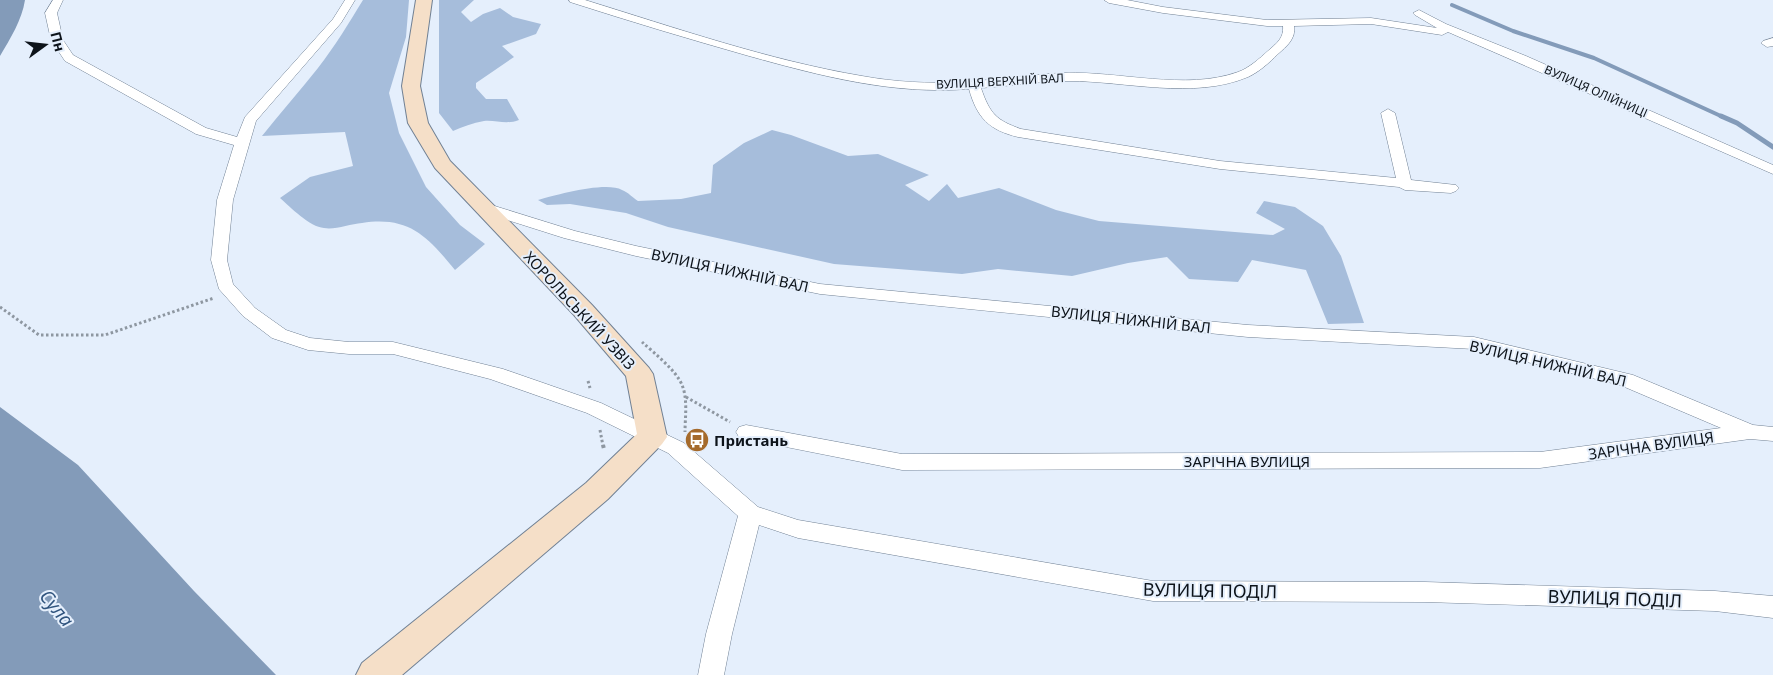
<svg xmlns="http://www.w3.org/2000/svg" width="1773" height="675" viewBox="0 0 1773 675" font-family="'Noto Sans',sans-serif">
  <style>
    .green { fill: #a6bddb }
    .water { fill: #839bb9 }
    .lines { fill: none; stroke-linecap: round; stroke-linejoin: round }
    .stream-far1 { stroke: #839bb9; stroke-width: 4 }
    .stream { stroke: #839bb9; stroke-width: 5 }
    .street-casing { stroke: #718194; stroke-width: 1 }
    .secondary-casing { stroke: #718194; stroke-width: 2 }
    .path-far1 { stroke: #8e97a1; stroke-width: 3; stroke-dasharray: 2.5 2.5; stroke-linecap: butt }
    .path { stroke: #8e97a1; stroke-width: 4; stroke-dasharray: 3 3; stroke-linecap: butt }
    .street { fill: #fff; fill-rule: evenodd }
    .secondary { fill: #f5dfc8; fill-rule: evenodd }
    .labels { text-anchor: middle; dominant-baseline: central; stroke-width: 4; stroke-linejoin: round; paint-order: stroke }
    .far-street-label { font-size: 12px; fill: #0d131a; stroke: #e5effc }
    .street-label { font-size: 15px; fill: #0d131a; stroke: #e5effc }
    .poi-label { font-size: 15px; font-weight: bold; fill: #0d131a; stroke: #e5effc; text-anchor: start }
    .near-street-label { font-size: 18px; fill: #0d131a; stroke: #e5effc }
    .near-water-label { font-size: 19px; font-style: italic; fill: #30547e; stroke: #e5effc }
  </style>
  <rect width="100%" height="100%" fill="#e5effc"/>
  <g class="green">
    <path d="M363,0H409L406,37L389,93L399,133L426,187L460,225L485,244L455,270C427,236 409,216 362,223C350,224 335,230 324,228C310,227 290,207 280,198L310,177L353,166L345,132L262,136C280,113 300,91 318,68C335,46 349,23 363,0Z"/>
    <path d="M439,0H474L461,12L471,22L483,14L500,8L513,17L541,24L536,34L502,46L514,57L476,83V88L486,99H507L519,120C506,125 497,120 484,121C473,123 462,127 453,131L439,113Z"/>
    <path d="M772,130L791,135L848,156L878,154L929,175L905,185L929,201L947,184L958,198L999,188L1056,210L1099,221L1273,235L1285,229L1256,213L1264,201L1295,207L1323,226L1341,256L1364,323L1328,324L1306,270L1252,260L1238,282L1189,279L1167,257L1128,263L1072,276L998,269L962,274L834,264L668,227L626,213L570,204L547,205L538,200C556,195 606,181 622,190C628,192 633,198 638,201L681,199L711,193L713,165L744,143Z"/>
  </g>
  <g class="water">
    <path d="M0,0H25C22,20 10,39 0,56Z"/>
    <polygon points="0,407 78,465 194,591 276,675 0,675"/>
  </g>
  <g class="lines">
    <polyline class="stream-far1" points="1452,5 1513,31 1594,58 1723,117"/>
    <polyline class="stream" points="1721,116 1737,123 1773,147"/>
    <g class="street-casing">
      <g id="street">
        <polygon points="53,0 63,0 57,13 63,40 73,55 206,128 237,137 245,117 333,19 345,0 355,0 341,23 256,121 233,200 227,260 233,284 255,308 286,330 310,338 349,342 393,342 503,369 601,403 684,443 758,507 798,520 1153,581 1425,582 1715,591 1773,596 1773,618 1715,611 1425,602 1153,601 798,538 759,525 732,634 724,675 698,675 706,634 738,516 668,453 587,413 490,379 393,354 349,354 308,350 272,338 243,316 219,289 211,260 217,200 234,145 196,134 65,61 51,40 45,13"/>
        <path d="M569,0H585C676,28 768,60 862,76C895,82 929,84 963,82C997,80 1031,74 1065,73C1120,71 1185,91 1238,72C1249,68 1259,59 1269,50C1277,43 1284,38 1283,26H1267L1163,13L1109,3L1104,0H1127L1163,7L1267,20L1371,18L1437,28L1415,15L1413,13L1419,10L1446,24L1526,56L1773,165V174L1448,32L1442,35L1371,24L1294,26C1296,39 1287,46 1278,54C1269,63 1259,72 1248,77C1193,100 1126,81 1069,81C1040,81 1011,86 981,88C990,114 996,120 1021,129L1220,161L1396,178L1381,113L1388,109L1395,113L1411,180L1456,185L1459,188L1456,191L1451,193L1405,190L1399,187L1220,169L1018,137C989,130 977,118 969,89C893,95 821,76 749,56C689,39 629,21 570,2Z"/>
        <polygon points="1773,38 1773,46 1767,47 1761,43 1763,41"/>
        <polygon points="485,203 575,231 636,246 820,284 1248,325 1474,337 1633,375 1753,425 1773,427 1773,441 1750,439 1540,468 902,470 746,439 739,437 736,432 739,427 746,425 902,454 1540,452 1721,428 1620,385 1474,349 1248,337 820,294 636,256 564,238 479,211 477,208 479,205"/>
      </g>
    </g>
    <g class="secondary-casing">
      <polygon id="secondary" points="416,0 432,0 420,86 428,123 450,161 592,305 649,368 653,374 667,437 662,444 608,499 402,675 356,675 362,663 586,483 637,434 626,376 574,315 435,168 408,123 402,86"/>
    </g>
    <g class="path-far1">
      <polyline points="0,307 39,335 105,335 214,298"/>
      <path d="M642,342C654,353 676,370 682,385C688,399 685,418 685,432"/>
      <polyline points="588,381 590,388"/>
      <polyline points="686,397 730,422"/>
      <polyline points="600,430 603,446"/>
    </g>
    <polyline class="path" points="603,445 604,449"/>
    <use href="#street" class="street"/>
    <use href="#secondary" class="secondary"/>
  </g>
  <defs>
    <g id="bus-disc" transform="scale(1.25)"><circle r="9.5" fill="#a56a2b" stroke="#e5effc"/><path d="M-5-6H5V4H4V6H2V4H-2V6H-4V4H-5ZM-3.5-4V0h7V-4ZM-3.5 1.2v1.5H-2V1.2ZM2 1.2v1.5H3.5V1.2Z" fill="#fff"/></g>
  </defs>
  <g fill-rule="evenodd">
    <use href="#bus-disc" x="697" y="440"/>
  </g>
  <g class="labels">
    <g class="far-street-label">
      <text transform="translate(1000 81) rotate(-3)">ВУЛИЦЯ ВЕРХНІЙ ВАЛ</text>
      <text transform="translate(1596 91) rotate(24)">ВУЛИЦЯ ОЛІЙНИЦІ</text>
    </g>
    <g class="street-label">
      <text transform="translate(730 270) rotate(12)">ВУЛИЦЯ НИЖНІЙ ВАЛ</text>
      <text transform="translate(580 310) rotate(47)">ХОРОЛЬСЬКИЙ УЗВІЗ</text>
      <text transform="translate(1131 319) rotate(6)">ВУЛИЦЯ НИЖНІЙ ВАЛ</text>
      <text transform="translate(1548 363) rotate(13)">ВУЛИЦЯ НИЖНІЙ ВАЛ</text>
      <text transform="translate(1651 445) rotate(-8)">ЗАРІЧНА ВУЛИЦЯ</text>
      <text x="1247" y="461">ЗАРІЧНА ВУЛИЦЯ</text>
    </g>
    <g class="poi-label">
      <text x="714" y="440">Пристань</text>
    </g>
    <g class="near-street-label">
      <text transform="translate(1210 590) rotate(1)">ВУЛИЦЯ ПОДІЛ</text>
      <text transform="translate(1615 598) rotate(2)">ВУЛИЦЯ ПОДІЛ</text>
    </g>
    <g class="near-water-label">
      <text transform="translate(57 608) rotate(50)">Сула</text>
    </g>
  </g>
  <g transform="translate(45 45) rotate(75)" stroke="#e5effc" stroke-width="4" paint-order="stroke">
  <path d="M0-4L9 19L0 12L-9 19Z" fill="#0d131a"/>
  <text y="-8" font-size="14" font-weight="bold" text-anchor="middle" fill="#0d131a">Пн</text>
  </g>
</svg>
